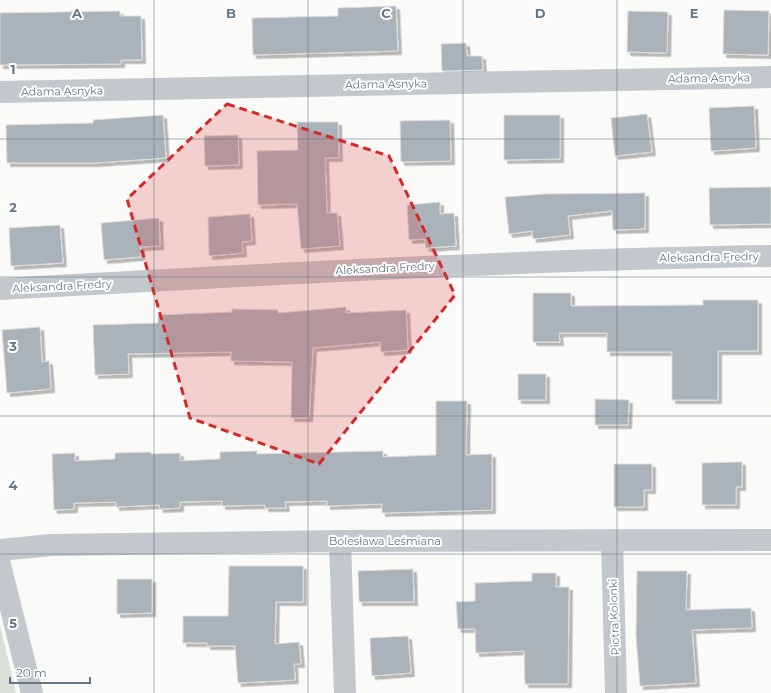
<svg xmlns="http://www.w3.org/2000/svg" width="771" height="693" viewBox="0 0 771 693" font-family="Montserrat,sans-serif">
  <style>
    .green { fill: #dadfd7 }
    .building { fill: #aab3b9; stroke: #dcdcda; filter: url(#shadow) }
    .lines { fill: none; stroke-linecap: round; stroke-linejoin: round }
    .street { stroke: #c3c8cc; stroke-width: 22 }
    .marked { fill: #d62828; fill-opacity: 0.2; stroke: #d62828; stroke-width: 3; stroke-dasharray: 8 5; stroke-linejoin: round }
    .grid { fill: none; stroke: #657683; stroke-width: 1; stroke-opacity: 0.55 }
    .labels { text-anchor: middle; dominant-baseline: central; stroke-width: 4; stroke-linejoin: round; paint-order: stroke }
    .street-label { font-size: 11px; fill: #657683; stroke: #fff }
    .grid-label { font-size: 13px; text-anchor: middle; font-weight: bold; fill: #657683; stroke: #fff; stroke-width: 4; stroke-linejoin: round; paint-order: stroke }
  </style>
  <defs>
    <filter id="shadow"><feDropShadow dx="3.5" dy="3.5" stdDeviation="0" flood-color="#0004"/></filter>
  </defs>
  <rect width="100%" height="100%" fill="#fafaf8"/>
  <polygon class="green" points="0,625 16,693 0,693"/>
  <g class="building">
    <polygon points="396,6 398,51 253,55 252,18 338,16 338,8"/>
    <polygon points="724,10 769,11 768,55 723,54"/>
    <polygon points="120,11 120,16 141,16 142,60 121,60 121,64 0,65 0,13"/>
    <polygon points="628,11 668,12 667,53 627,52"/>
    <polygon points="466,43 467,56 482,56 483,70 442,71 441,44"/>
    <polygon points="754,106 756,148 711,151 709,108"/>
    <polygon points="647,114 652,152 615,156 611,118"/>
    <polygon points="163,115 166,158 95,163 7,163 6,125 93,123 93,120"/>
    <polygon points="504,115 560,115 560,159 504,160"/>
    <polygon points="450,120 451,161 401,162 400,121"/>
    <polygon points="297,122 338,122 339,158 325,158 327,213 337,213 340,246 301,249 297,204 258,205 257,151 298,150"/>
    <polygon points="238,135 239,165 205,166 204,136"/>
    <polygon points="771,187 771,224 710,225 709,188"/>
    <polygon points="645,193 645,229 613,230 612,211 568,216 570,235 533,239 532,231 509,234 505,197 545,194"/>
    <polygon points="440,202 440,214 454,213 456,246 426,248 425,239 409,240 407,205"/>
    <polygon points="250,214 252,241 242,242 243,253 209,256 208,217"/>
    <polygon points="159,218 160,246 141,247 141,257 104,260 101,223"/>
    <polygon points="60,225 63,263 11,266 9,228"/>
    <polygon points="533,293 571,293 571,306 703,305 703,300 758,300 758,351 718,351 718,400 672,400 672,352 607,352 607,333 559,333 560,342 533,342"/>
    <polygon points="346,307 346,313 406,310 408,350 381,352 380,342 313,348 309,418 291,418 292,362 231,361 231,352 128,354 129,374 95,375 93,325 158,323 158,315 232,312 232,309 278,310 278,313"/>
    <polygon points="40,327 42,362 49,361 51,389 7,393 2,330"/>
    <rect x="518" y="374" width="28" height="26"/>
    <polygon points="595,399 629,400 628,425 595,425"/>
    <polygon points="436,401 467,401 466,455 492,454 492,510 382,513 382,504 327,506 327,501 285,502 286,508 265,508 265,505 222,506 222,501 180,502 180,508 160,509 159,505 116,507 116,502 74,503 74,509 54,510 52,454 75,453 75,461 115,459 115,453 151,452 151,454 180,453 180,461 220,459 220,452 257,451 257,454 383,451 383,457 436,455"/>
    <polygon points="742,462 742,487 736,487 736,505 702,505 702,463"/>
    <polygon points="614,464 652,464 652,490 644,490 644,507 614,507"/>
    <polygon points="229,566 303,566 303,602 276,602 275,644 299,642 301,664 294,664 295,680 238,683 235,646 207,646 207,643 183,643 183,616 228,616"/>
    <polygon points="413,569 414,602 359,602 358,571"/>
    <polygon points="637,571 687,571 686,610 751,608 752,628 692,630 696,683 640,686 636,636"/>
    <polygon points="532,573 556,573 556,587 569,587 568,684 525,684 524,651 476,653 475,629 458,629 456,602 475,601 475,583 532,581"/>
    <polygon points="117,579 152,579 152,613 117,614"/>
    <polygon points="408,636 411,673 372,676 370,638"/>
  </g>
  <g class="lines">
    <g class="street">
      <polyline points="0,92 771,77"/>
      <path d="M0,289C257,275 514,260 771,256"/>
      <polyline points="612,540 616,693"/>
      <polyline points="340,541 345,693"/>
      <polyline points="0,550 51,545 340,541 771,540"/>
      <polyline points="0,565 32,693"/>
    </g>
  </g>
  <path class="marked" d="M227,104L389,156L455,295L319,464L190,418L127,199Z"/>
  <path class="grid" d="M154,0V693M308,0V693M463,0V693M617,0V693M0,139H771M0,277H771M0,416H771M0,554H771"/>
  <g class="labels">
    <g class="street-label">
      <text transform="translate(709 78) rotate(-1)">Adama Asnyka</text>
      <text transform="translate(386 84) rotate(-1)">Adama Asnyka</text>
      <text transform="translate(62 91) rotate(-1)">Adama Asnyka</text>
      <text transform="translate(709 257) rotate(-1)">Aleksandra Fredry</text>
      <text transform="translate(385 268) rotate(-3)">Aleksandra Fredry</text>
      <text transform="translate(62 286) rotate(-3)">Aleksandra Fredry</text>
      <text x="385" y="541">Bolesława Leśmiana</text>
      <text transform="translate(614 617) rotate(-92)">Piotra Kolonki</text>
    </g>
  </g>
  <g class="grid-label">
    <text x="77" y="18">A</text>
    <text x="231" y="18">B</text>
    <text x="386" y="18">C</text>
    <text x="540" y="18">D</text>
    <text x="694" y="18">E</text>
    <text x="13" y="74">1</text>
    <text x="13" y="212">2</text>
    <text x="13" y="351">3</text>
    <text x="13" y="490">4</text>
    <text x="13" y="628">5</text>
  </g>
  <path d="M10 677v6h80v-6" fill="none" stroke="#657683" stroke-width="2"/>
  <text x="16" y="677" font-size="12" fill="#657683" stroke="#ffffff" stroke-width="3" paint-order="stroke">20 m</text>
</svg>
